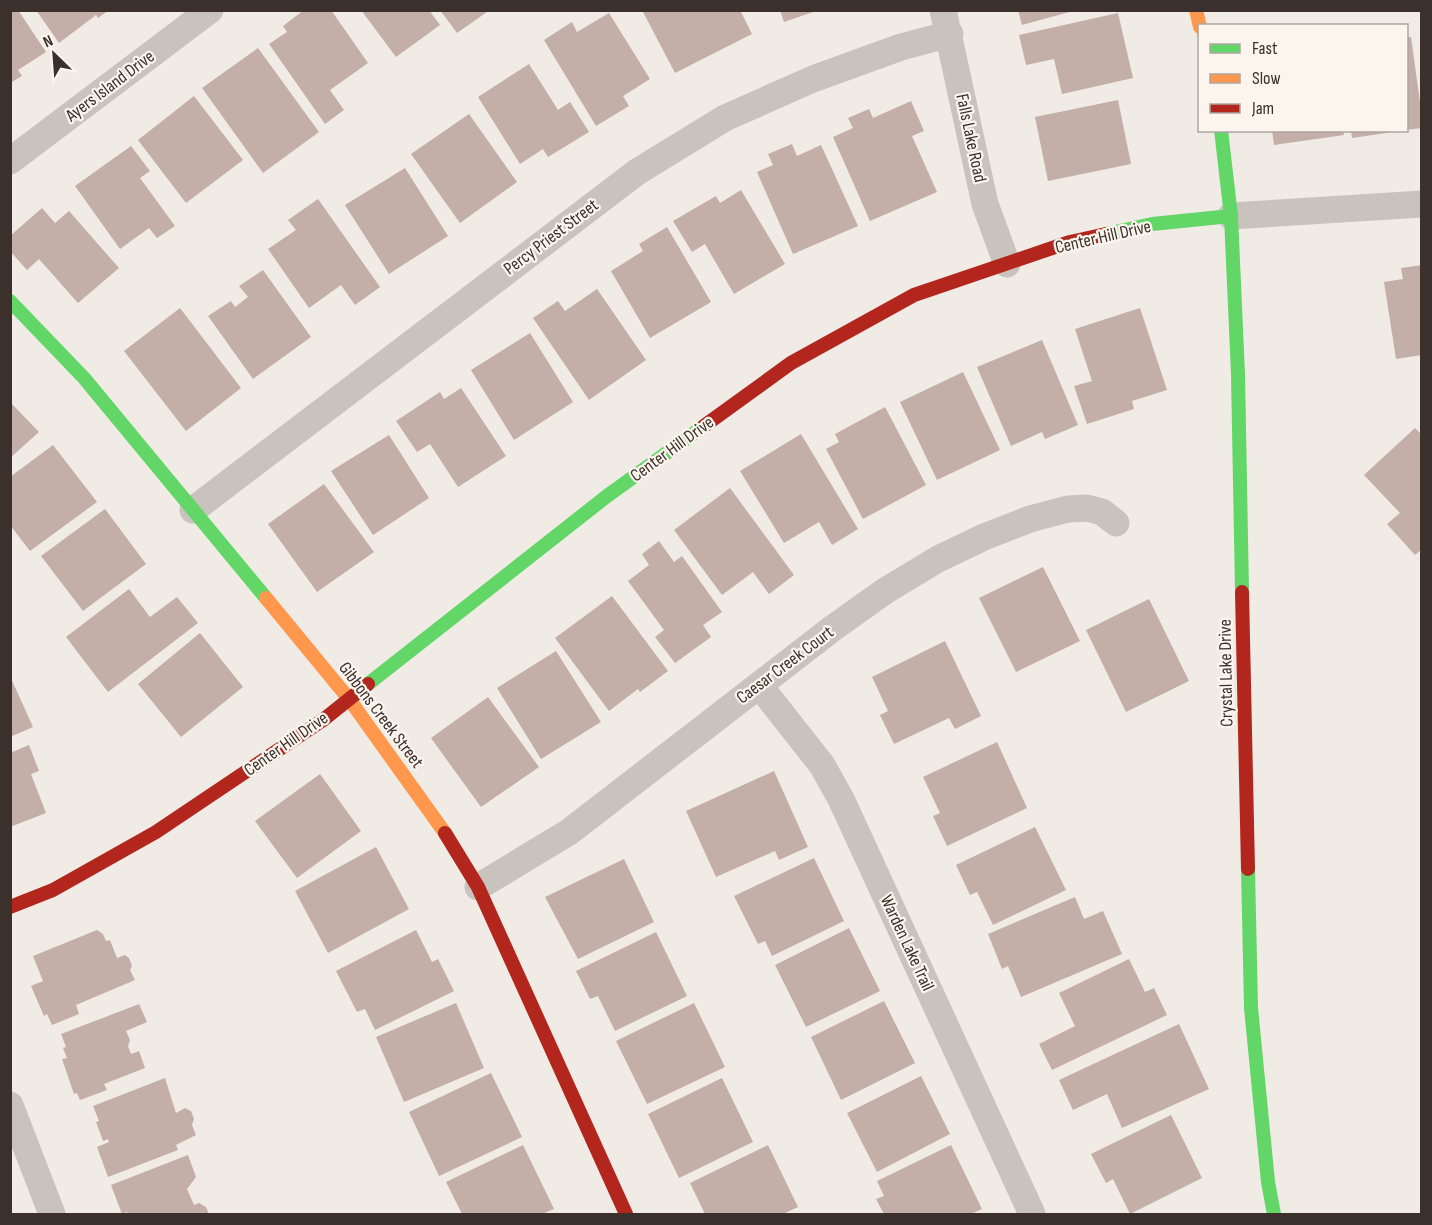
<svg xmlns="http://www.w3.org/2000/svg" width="1432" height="1225" viewBox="0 0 1432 1225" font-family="'Sofia Sans Condensed',sans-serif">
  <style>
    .building { fill: #c3afa7 }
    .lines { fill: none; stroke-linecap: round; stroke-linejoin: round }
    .street { stroke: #c9c3be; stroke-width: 27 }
    .fast { stroke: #63d668; stroke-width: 14 }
    .slow { stroke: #ff974d; stroke-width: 14 }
    .jam { stroke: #b3261e; stroke-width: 14 }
    .labels { text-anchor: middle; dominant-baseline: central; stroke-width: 4.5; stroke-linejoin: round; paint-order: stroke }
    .street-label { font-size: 18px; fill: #3b302b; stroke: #fbf5ee }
  </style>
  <rect width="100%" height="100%" fill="#f0ebe5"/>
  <g class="building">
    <polygon points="10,10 18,10 46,52 18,70 22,76 10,83"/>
    <polygon points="36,10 109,10 98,18 96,15 59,43"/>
    <polygon points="304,10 331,10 368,63 330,90 344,110 325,124 269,44 287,32 283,26"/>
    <polygon points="361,10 429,10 440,25 396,57"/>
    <polygon points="440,10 486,10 487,12 457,33"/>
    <polygon points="642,10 740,10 752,34 675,73"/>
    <polygon points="780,10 816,10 816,11 784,22"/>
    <polygon points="1018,10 1073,10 1073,11 1022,25"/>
    <polygon points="609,13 650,79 623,96 629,106 596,126 544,40 572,22 577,32"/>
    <polygon points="1118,13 1133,78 1062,94 1054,59 1026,65 1019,35"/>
    <polygon points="1406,37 1411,37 1422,117 1422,128 1406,130"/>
    <polygon points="258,48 319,132 263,173 202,88"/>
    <polygon points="529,64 558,110 570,102 589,132 548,157 543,149 520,164 478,97"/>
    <polygon points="194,96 243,160 186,203 138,140"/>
    <polygon points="1118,100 1131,164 1048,181 1035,117"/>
    <polygon points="911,101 924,131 912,136 937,192 870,221 833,137 853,128 848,118 869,109 873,118"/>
    <polygon points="469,114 517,182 460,223 411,154"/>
    <polygon points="1272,130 1343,130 1344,135 1274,145"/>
    <polygon points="1351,130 1392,130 1393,132 1352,138"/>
    <polygon points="792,144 797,156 821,145 858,226 793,254 757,172 773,165 768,154"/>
    <polygon points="131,146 150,171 140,178 175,226 157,238 149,228 120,249 75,186"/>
    <polygon points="405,168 448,236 389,274 345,205"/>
    <polygon points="741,190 785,264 734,294 705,244 692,252 673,221 716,196 720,203"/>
    <polygon points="318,199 380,287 355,305 341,285 309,308 268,249 296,230 288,220"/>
    <polygon points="42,208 55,223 69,211 119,268 78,303 39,259 27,270 10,251 10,236"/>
    <polygon points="667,227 711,302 650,338 611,271 643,251 639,244"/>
    <polygon points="1422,265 1422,355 1396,359 1384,282 1403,279 1401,268"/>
    <polygon points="263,270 311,337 253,379 208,316 231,301 235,307 248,297 239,286"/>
    <polygon points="597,289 646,360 589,400 533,318 558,301 565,311"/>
    <polygon points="180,308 241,388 186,431 124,351"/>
    <polygon points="1140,308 1167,390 1132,401 1134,409 1087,424 1074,386 1092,381 1075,329"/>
    <polygon points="530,333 573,402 514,440 471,370"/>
    <polygon points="1042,340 1078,425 1045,439 1042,432 1011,446 977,367"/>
    <polygon points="963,372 1000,450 937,480 900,402"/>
    <polygon points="461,388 506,456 458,487 430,444 417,452 396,421 440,392 444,399"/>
    <polygon points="10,402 39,432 10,458"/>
    <polygon points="885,407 926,485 863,519 826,449 839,442 835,434"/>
    <polygon points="1415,428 1422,435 1422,549 1415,555 1387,524 1400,513 1364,475"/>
    <polygon points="801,434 858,529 832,545 819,522 784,543 740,471"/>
    <polygon points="389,435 429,498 373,535 331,471"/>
    <polygon points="53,445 97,502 30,551 10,525 10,477"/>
    <polygon points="324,484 374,552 317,592 268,524"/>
    <polygon points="730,488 794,575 769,594 753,572 722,595 674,530"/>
    <polygon points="105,509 146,564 83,611 41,556"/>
    <polygon points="659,541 674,562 682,556 722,612 703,625 711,637 675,663 655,637 664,630 628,581 649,565 642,554"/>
    <polygon points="1043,567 1080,641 1016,672 979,598"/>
    <polygon points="129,589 150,617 177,597 198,623 108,692 66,637"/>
    <polygon points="612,596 668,671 640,692 638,689 609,711 555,638"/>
    <polygon points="1149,599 1189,681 1126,712 1086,630"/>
    <polygon points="200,633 243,687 181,737 138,684"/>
    <polygon points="945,641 981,716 955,729 949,718 894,744 880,715 888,711 872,677"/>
    <polygon points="556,651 601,722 541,759 497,688"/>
    <polygon points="10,676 33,727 10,737"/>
    <polygon points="488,697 539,767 481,807 431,738"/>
    <polygon points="997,742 1027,808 947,846 933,816 940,813 923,777"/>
    <polygon points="29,745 39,771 31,774 46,813 10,827 10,753"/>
    <polygon points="774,771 808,847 779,860 775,851 716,877 686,811"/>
    <polygon points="320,774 361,831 297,878 255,821"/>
    <polygon points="1035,827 1066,890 993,925 977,892 970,895 956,865"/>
    <polygon points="376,847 409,909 328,953 295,891"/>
    <polygon points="814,858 844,921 772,956 765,941 758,944 734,896"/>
    <polygon points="624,859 654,922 578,959 545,897"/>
    <polygon points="1075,897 1084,919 1103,911 1122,954 1021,997 1008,966 1002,969 988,934"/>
    <polygon points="849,928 880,991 806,1027 775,965"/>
    <polygon points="97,930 103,934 106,941 110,940 117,958 125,955 129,958 132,966 130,970 135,980 76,1005 79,1014 52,1025 47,1014 44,1016 31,986 43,981 33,956"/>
    <polygon points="416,930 432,962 438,959 454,991 375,1030 365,1009 357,1012 336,971"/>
    <polygon points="656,932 687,996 615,1031 598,996 590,999 576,971"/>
    <polygon points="1129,959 1145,992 1154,988 1167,1015 1052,1070 1039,1044 1075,1026 1059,993"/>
    <polygon points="884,1001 915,1063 841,1100 811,1037"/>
    <polygon points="456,1003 484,1068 404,1102 376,1037"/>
    <polygon points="694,1003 725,1067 647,1104 616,1041"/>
    <polygon points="139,1004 147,1022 126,1031 130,1040 128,1046 131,1054 139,1051 145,1068 104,1084 107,1090 80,1100 77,1093 74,1094 62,1059 67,1058 63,1048 66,1047 61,1034"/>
    <polygon points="1179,1024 1209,1089 1122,1128 1107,1094 1073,1110 1059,1080"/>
    <polygon points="491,1073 522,1137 439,1176 409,1112"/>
    <polygon points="921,1076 950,1134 877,1172 847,1113"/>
    <polygon points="165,1078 176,1113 185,1108 191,1111 194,1119 192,1125 196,1135 176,1145 178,1150 108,1177 97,1147 109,1142 108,1139 103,1141 96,1122 99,1121 93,1106"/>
    <polygon points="722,1078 753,1142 679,1178 648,1114"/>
    <polygon points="1171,1115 1202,1178 1130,1214 1113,1179 1106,1183 1091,1154"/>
    <polygon points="523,1145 554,1209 542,1214 462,1214 446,1182"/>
    <polygon points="768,1145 798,1207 783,1214 705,1214 690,1183"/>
    <polygon points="951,1145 982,1209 971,1214 884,1214 876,1199 884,1196 877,1181"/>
    <polygon points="188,1155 196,1177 187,1189 194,1205 199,1203 206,1207 209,1214 128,1214 127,1212 122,1214 111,1185"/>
  </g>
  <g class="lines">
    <g class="street">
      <polyline points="943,10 985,204 1007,264"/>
      <polyline points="10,161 210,10"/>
      <polyline points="1231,216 1422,204"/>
      <polyline points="193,510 637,172 725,118 813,79 901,47 950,34"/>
      <polyline points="759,685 822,765 841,799 1032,1214"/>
      <polyline points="478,887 569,832 833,628 885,591 938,559 984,537 1030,519 1068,509 1087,508 1102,512 1116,523"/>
      <polyline points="10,1105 52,1214"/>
    </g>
    <g class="fast">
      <polyline points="1221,130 1231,216 1238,374 1242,592"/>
      <polyline points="1106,234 1152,224 1231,216"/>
      <polyline points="10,301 84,378 266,598"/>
      <polyline points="368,684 607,496 704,426"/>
      <polyline points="1248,869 1251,1008 1268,1182 1274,1214"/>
    </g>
    <g class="slow">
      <polyline points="1196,10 1200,27"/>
      <polyline points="266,598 349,699 445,833"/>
    </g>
    <g class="jam">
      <polyline points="704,426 791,363 914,295 1070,242 1106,234"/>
      <polyline points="1242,592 1248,869"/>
      <polyline points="445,833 478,887 626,1214"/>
      <polyline points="10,907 53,890 156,832 323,720 368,684"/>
    </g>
  </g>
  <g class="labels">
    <g class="street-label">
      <text transform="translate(110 86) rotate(-37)">Ayers Island Drive</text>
      <text transform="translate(971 138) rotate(78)">Falls Lake Road</text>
      <text transform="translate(551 237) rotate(-37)">Percy Priest Street</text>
      <text transform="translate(1103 237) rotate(-13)">Center Hill Drive</text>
      <text transform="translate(672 449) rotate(-36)">Center Hill Drive</text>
      <text transform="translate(785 665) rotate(-37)">Caesar Creek Court</text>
      <text transform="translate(1226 673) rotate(-91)">Crystal Lake Drive</text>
      <text transform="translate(381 715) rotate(53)">Gibbons Creek Street</text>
      <text transform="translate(286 744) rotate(-35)">Center Hill Drive</text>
      <text transform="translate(907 943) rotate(65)">Warden Lake Trail</text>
    </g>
  </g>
  <rect width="1432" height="1225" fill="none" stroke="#3b302b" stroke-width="24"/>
  <rect x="1198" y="24" width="210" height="108" fill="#fbf5ee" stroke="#aea6a0" stroke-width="1.5"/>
  <rect x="1210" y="44" width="30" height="9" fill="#63d668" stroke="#aea6a0" stroke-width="1.5"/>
  <text x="1252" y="54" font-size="18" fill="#3b302b">Fast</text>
  <rect x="1210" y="74" width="30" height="9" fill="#ff974d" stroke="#aea6a0" stroke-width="1.5"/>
  <text x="1252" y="84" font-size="18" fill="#3b302b">Slow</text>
  <rect x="1210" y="104" width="30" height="9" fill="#b3261e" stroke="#aea6a0" stroke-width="1.5"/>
  <text x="1252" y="114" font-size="18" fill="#3b302b">Jam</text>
  <g transform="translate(54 54) rotate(335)" stroke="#fbf5ee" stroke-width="4.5" paint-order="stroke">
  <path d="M0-4.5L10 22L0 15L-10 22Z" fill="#3b302b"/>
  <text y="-9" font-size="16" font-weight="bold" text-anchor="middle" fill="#3b302b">N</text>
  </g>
</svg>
